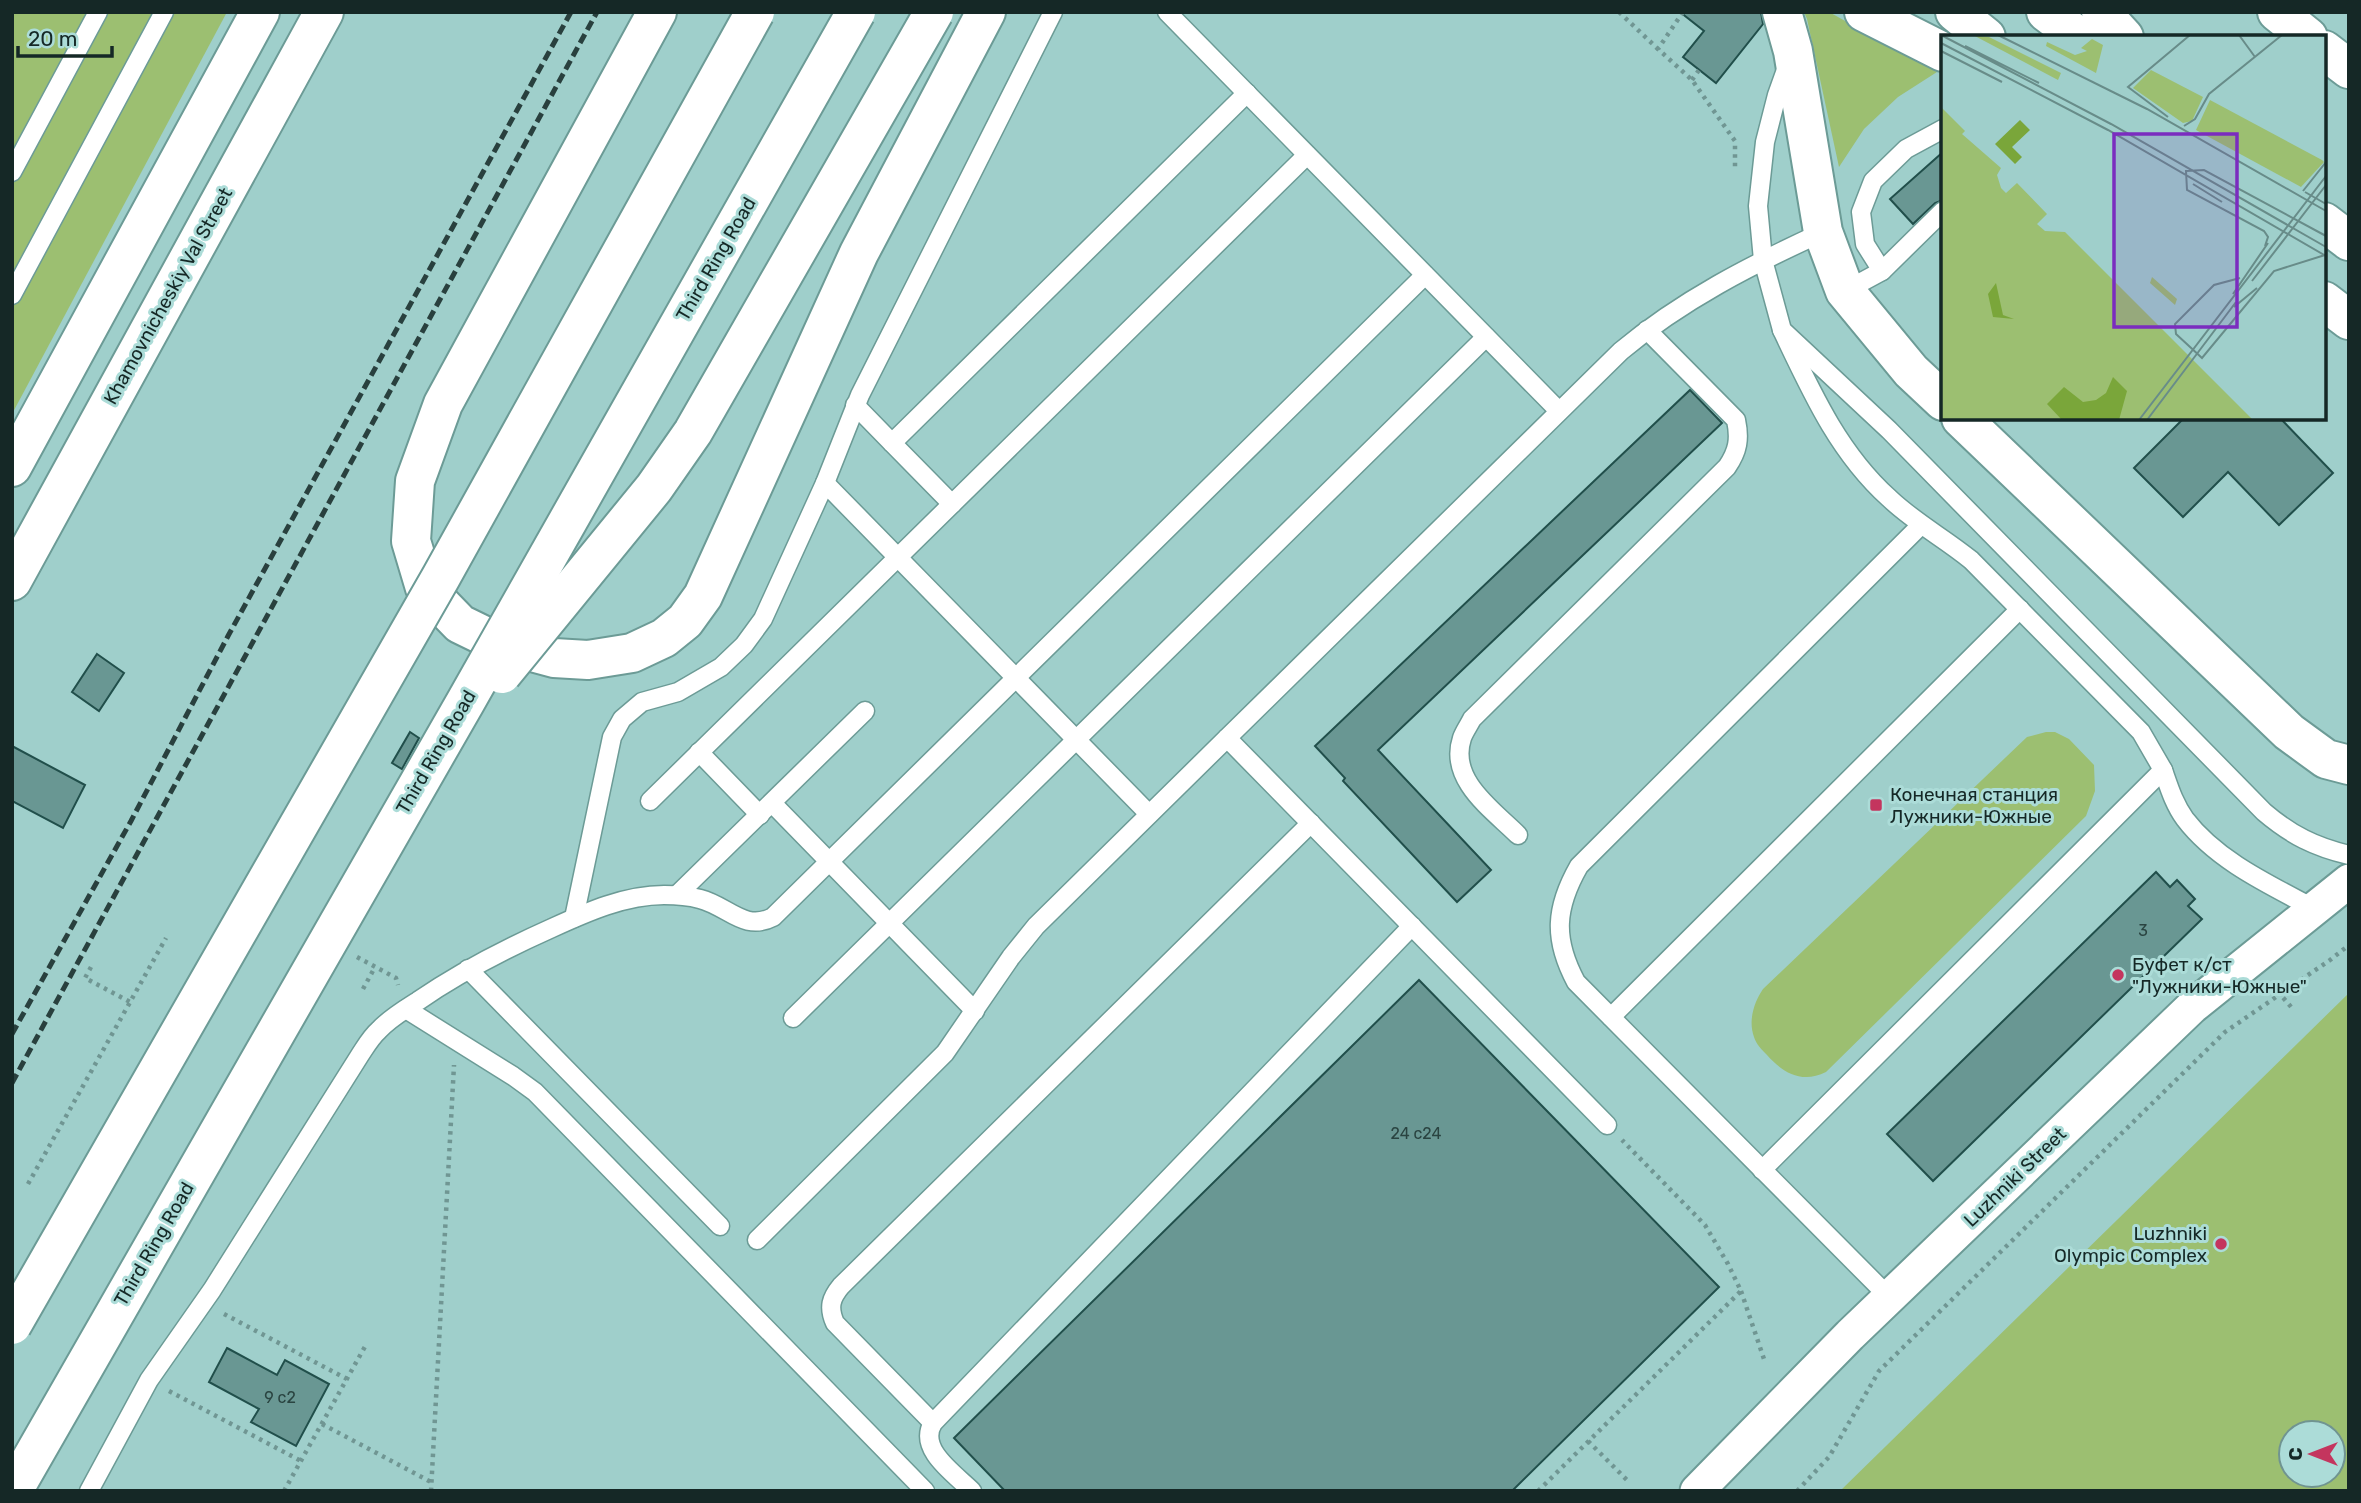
<svg xmlns="http://www.w3.org/2000/svg" width="2361" height="1503" viewBox="0 0 2361 1503" font-family="Rubik,sans-serif">
  <style>
    .green { fill: #9cbf71; fill-rule: evenodd }
    .building { fill: #699793; stroke: #214f4b; stroke-width: 2 }
    .lines { fill: none; stroke-linecap: round; stroke-linejoin: round }
    .service-casing { stroke: #6c9b96; stroke-width: 21 }
    .minor-casing { stroke: #6c9b96; stroke-width: 37 }
    .secondary-casing { stroke: #6c9b96; stroke-width: 42 }
    .primary-casing { stroke: #6c9b96; stroke-width: 42 }
    .path { stroke: #709693; stroke-width: 4.5; stroke-dasharray: 3.5 5; stroke-linecap: butt }
    .service { stroke: #fff; stroke-width: 18 }
    .minor { stroke: #fff; stroke-width: 33 }
    .secondary { stroke: #fff; stroke-width: 38 }
    .primary { stroke: #fff; stroke-width: 38 }
    .rail { stroke: #29403e; stroke-width: 5; stroke-dasharray: 10 5; stroke-linecap: butt }
    .primary-bridge-casing { stroke: #6c9b96; stroke-width: 42; stroke-linecap: butt }
    .primary-bridge { stroke: #fff; stroke-width: 38 }
    .poi-dot { fill: #c4355e; stroke: #acdcd8; stroke-width: 2.5 }
    .labels { text-anchor: middle; dominant-baseline: central; stroke-width: 6; stroke-linejoin: round; paint-order: stroke }
    .number-label { font-size: 16px; fill: #2a4441 }
    .street-label { font-size: 19px; fill: #152826; stroke: #acdcd8 }
    .poi-label { font-size: 19px; fill: #152826; stroke: #acdcd8; text-anchor: start }
    .inset-road { fill: none; stroke: #688c89; stroke-width: 2 }
    .view { fill: #7b2cbf; fill-opacity: 0.15; stroke: #7b2cbf; stroke-width: 3.5 }
    .inset-edge { fill: none; stroke: #152826; stroke-width: 3.5 }
  </style>
  <rect width="100%" height="100%" fill="#9fcfcb"/>
  <g class="green">
    <polygon points="12,12 227,12 12,414"/>
    <polygon points="1804,12 1829,12 1937,72 1898,97 1864,129 1839,167 1807,19"/>
    <path d="M2046,732H2055L2069,739L2094,765L2095,791L2086,816L1826,1072C1802,1084 1783,1073 1767,1055C1762,1050 1756,1044 1754,1037C1748,1021 1754,1002 1763,989L2027,737Z"/>
    <path d="M2349,993V1491H1840ZM2333,1433V1475H2291V1433Z"/>
  </g>
  <g class="building">
    <polygon points="1680,12 1761,12 1763,24 1716,83 1683,57 1704,31"/>
    <polygon points="1943,152 1943,200 1935,203 1913,224 1890,199"/>
    <polygon points="1690,390 1722,423 1378,750 1491,870 1457,902 1343,781 1345,778 1315,746"/>
    <polygon points="2184,418 2280,418 2333,473 2279,525 2228,472 2183,517 2134,468"/>
    <polygon points="97,654 124,673 99,711 72,692"/>
    <polygon points="410,732 419,738 402,769 392,763"/>
    <polygon points="12,746 85,785 63,828 12,801"/>
    <polygon points="2156,872 2170,887 2177,880 2195,899 2188,906 2202,919 1933,1181 1887,1134"/>
    <polygon points="1419,980 1719,1287 1512,1491 1005,1491 954,1438"/>
    <polygon points="227,1348 277,1375 285,1360 329,1384 296,1446 251,1422 259,1409 209,1382"/>
  </g>
  <g class="lines">
    <g class="service-casing">
      <g id="service">
        <polyline points="1167,12 1559,411"/>
        <path d="M1787,67L1777,95L1765,142L1758,206L1763,260L1782,330L1889,430L2264,812C2291,835 2315,847 2349,855"/>
        <polyline points="12,172 98,12"/>
        <polyline points="1882,271 1865,244 1861,212 1873,181 1906,149 1943,129"/>
        <polyline points="1845,291 1882,271 1943,211"/>
        <polyline points="12,295 164,12"/>
        <polyline points="855,405 892,443"/>
        <polyline points="825,483 1149,814"/>
        <polyline points="952,504 892,443 1247,93"/>
        <path d="M1227,738L1621,351C1682,300 1751,265 1823,232"/>
        <polyline points="699,752 760,815"/>
        <path d="M2163,770C2169,787 2174,804 2185,819C2217,861 2270,885 2315,909"/>
        <polyline points="650,801 1307,155"/>
        <polyline points="772,803 975,1011"/>
        <path d="M1518,835C1493,810 1448,780 1462,738C1464,732 1469,725 1472,719L1727,467C1738,451 1740,439 1736,420L1647,330"/>
        <polyline points="677,895 865,711"/>
        <polyline points="574,918 612,737 622,719 642,702 678,692 721,667 744,645 763,619 825,483 860,395 1053,12"/>
        <polyline points="468,969 720,1226"/>
        <polyline points="406,1009 513,1076 535,1092 925,1491"/>
        <polyline points="1611,1017 2020,609"/>
        <polyline points="793,1018 1486,337"/>
        <path d="M1762,1170L2163,770L2141,732L1971,560C1944,538 1914,522 1889,498C1838,452 1811,391 1782,330"/>
        <polyline points="757,1240 945,1053 1011,957 1036,926 1227,738 1607,1125"/>
        <path d="M1889,1297L1576,982C1553,939 1555,908 1579,866L1921,525"/>
        <path d="M933,1423L835,1323C828,1307 831,1298 841,1286L1311,823"/>
        <path d="M89,1491L149,1380L212,1290L360,1055C366,1046 371,1037 379,1030C390,1018 404,1010 418,1001C460,972 505,949 552,928C587,912 625,895 664,895C675,895 689,896 700,899C728,906 744,932 773,917L1425,275"/>
        <path d="M972,1491C955,1474 917,1449 933,1423L1412,926"/>
      </g>
    </g>
    <g class="minor-casing">
      <polyline id="minor" points="1697,1491 1850,1335 2192,1007 2349,881"/>
    </g>
    <g class="secondary-casing">
      <g id="secondary">
        <polyline points="12,467 260,12"/>
        <polyline points="12,581 324,12"/>
      </g>
    </g>
    <g class="primary-casing">
      <g id="primary">
        <polyline points="657,12 443,404 415,481 411,541 425,588 460,624 499,643 554,658 588,660 632,653 664,638 685,621 703,596 859,253 986,12"/>
        <polyline points="1782,12 1793,51 1823,232 1845,291 1911,371 1943,401"/>
        <polyline points="1864,12 1943,52"/>
        <polyline points="1955,12 1986,37"/>
        <polyline points="2046,12 2079,37"/>
        <polyline points="2101,12 2124,37"/>
        <polyline points="2277,12 2308,37"/>
        <polyline points="2324,50 2349,69"/>
        <polyline points="2324,222 2349,241"/>
        <polyline points="2324,301 2349,320"/>
        <polyline points="1961,418 2289,732 2326,759 2349,765"/>
      </g>
    </g>
    <g class="path">
      <polyline points="1619,12 1658,49"/>
      <polyline points="1683,12 1658,49 1692,80 1735,141 1735,167"/>
      <polyline points="1692,80 1699,70"/>
      <polyline points="357,957 396,978 398,985"/>
      <polyline points="91,967 85,978 130,1002"/>
      <polyline points="2272,985 2292,1008"/>
      <polyline points="363,989 375,967"/>
      <polyline points="28,1184 166,938"/>
      <polyline points="1741,1291 1765,1362"/>
      <polyline points="224,1314 347,1379"/>
      <polyline points="169,1391 301,1461"/>
      <polyline points="322,1424 431,1482"/>
      <polyline points="1588,1441 1629,1482"/>
      <polyline points="284,1491 367,1343"/>
      <polyline points="431,1491 454,1065"/>
      <polyline points="1538,1491 1741,1291 1728,1264 1705,1225 1622,1140"/>
      <polyline points="1797,1491 1829,1457 1879,1371 2225,1032 2330,960 2349,945"/>
    </g>
    <use href="#service" class="service"/>
    <use href="#minor" class="minor"/>
    <use href="#secondary" class="secondary"/>
    <use href="#primary" class="primary"/>
    <g class="rail">
      <polyline points="12,1034 131,821 228,636 571,12"/>
      <polyline points="12,1083 597,12"/>
    </g>
    <g class="primary-bridge-casing">
      <g id="primary-bridge">
        <polyline points="502,674 654,488 693,432 934,12"/>
        <polyline points="12,1325 441,577 755,12"/>
        <polyline points="13,1491 466,701 856,12"/>
      </g>
    </g>
    <use href="#primary-bridge" class="primary-bridge"/>
  </g>
  <g class="poi-dot">
    <rect x="1869" y="798" width="14" height="14" rx="3.5"/>
    <circle cx="2118" cy="975" r="7"/>
    <circle cx="2221" cy="1244" r="7"/>
  </g>
  <g class="labels">
    <g class="number-label">
      <text x="2143" y="930">3</text>
      <text x="1416" y="1133">24 с24</text>
      <text x="280" y="1397">9 с2</text>
    </g>
    <g class="street-label">
      <text transform="translate(716 259) rotate(-60)">Third Ring Road</text>
      <text transform="translate(168 296) rotate(-61)">Khamovnicheskiy Val Street</text>
      <text transform="translate(436 752) rotate(-60)">Third Ring Road</text>
      <text transform="translate(2015 1177) rotate(-44)">Luzhniki Street</text>
      <text transform="translate(154 1244) rotate(-60)">Third Ring Road</text>
    </g>
    <g class="poi-label">
      <text x="1890" y="794">Конечная станция<tspan x="1890" dy="22">Лужники-Южные</tspan></text>
      <text x="2132" y="964">Буфет к/ст<tspan x="2132" dy="22">"Лужники-Южные"</tspan></text>
      <text x="2207" y="1233" text-anchor="end">Luzhniki<tspan x="2207" dy="22">Olympic Complex</tspan></text>
    </g>
  </g>
  <g transform="translate(1941 35)">
    <rect width="385" height="385" fill="#9fcfcb"/>
    <path d="M32,0L48,2L120,38L117,45ZM151,4L162,10L155,38L105,11L106,7L134,20L146,16L140,13ZM210,35L262,62L251,86L242,88L192,53ZM269,65L381,125L383,127L360,152L255,95ZM0,72L24,96L21,99L60,133L56,140L60,153L65,158L76,148L106,179L96,189L104,196L124,197L312,385H0ZM211,242L236,264L234,270L209,248Z" fill="#9cbf71"/>
    <path d="M79,85L89,95L71,112L81,122L74,129L54,109ZM55,248L62,280L73,284L52,282L47,259ZM172,342L186,356L178,385H121L106,369L123,352L142,367L155,365L165,358Z" fill="#7aa63a"/>
    <path class="inset-road" d="M0,0L170,89L385,212M57,0L206,74L385,176M298,0L314,22M0,8L167,95L385,221M24,11L98,48M0,16L61,47M227,82L187,52L249,0M243,91L254,84L268,59L341,0M252,149L281,167M362,156L385,127M364,157L385,169M324,211L327,202L323,196L246,155L245,136L263,135L385,201M299,243L273,250L234,289L235,299L261,323L333,236L384,220M311,246L385,150M292,259L327,208M293,272L316,253M198,385L385,141M206,385L295,267"/>
    <path class="view" d="M173,99H296V292H173Z"/>
    <rect width="385" height="385" class="inset-edge"/>
  </g>
  <rect width="2361" height="1503" fill="none" stroke="#152826" stroke-width="28"/>
  <g transform="translate(2312 1454) rotate(270)"><circle r="33" fill="#acdcd8" stroke="#709491" stroke-width="2"/>
  <path d="M0-5L12 26L0 18L-12 26Z" fill="#c4355e"/>
  <text y="-10" font-size="19" font-weight="bold" text-anchor="middle" fill="#152826">С</text>
  </g>
  <path d="M18 46v10h94v-10" fill="none" stroke="#152826" stroke-width="3.5"/>
  <text x="28" y="46" font-size="21" fill="#152826" stroke="#acdcd8" stroke-width="5" paint-order="stroke">20 m</text>
</svg>
